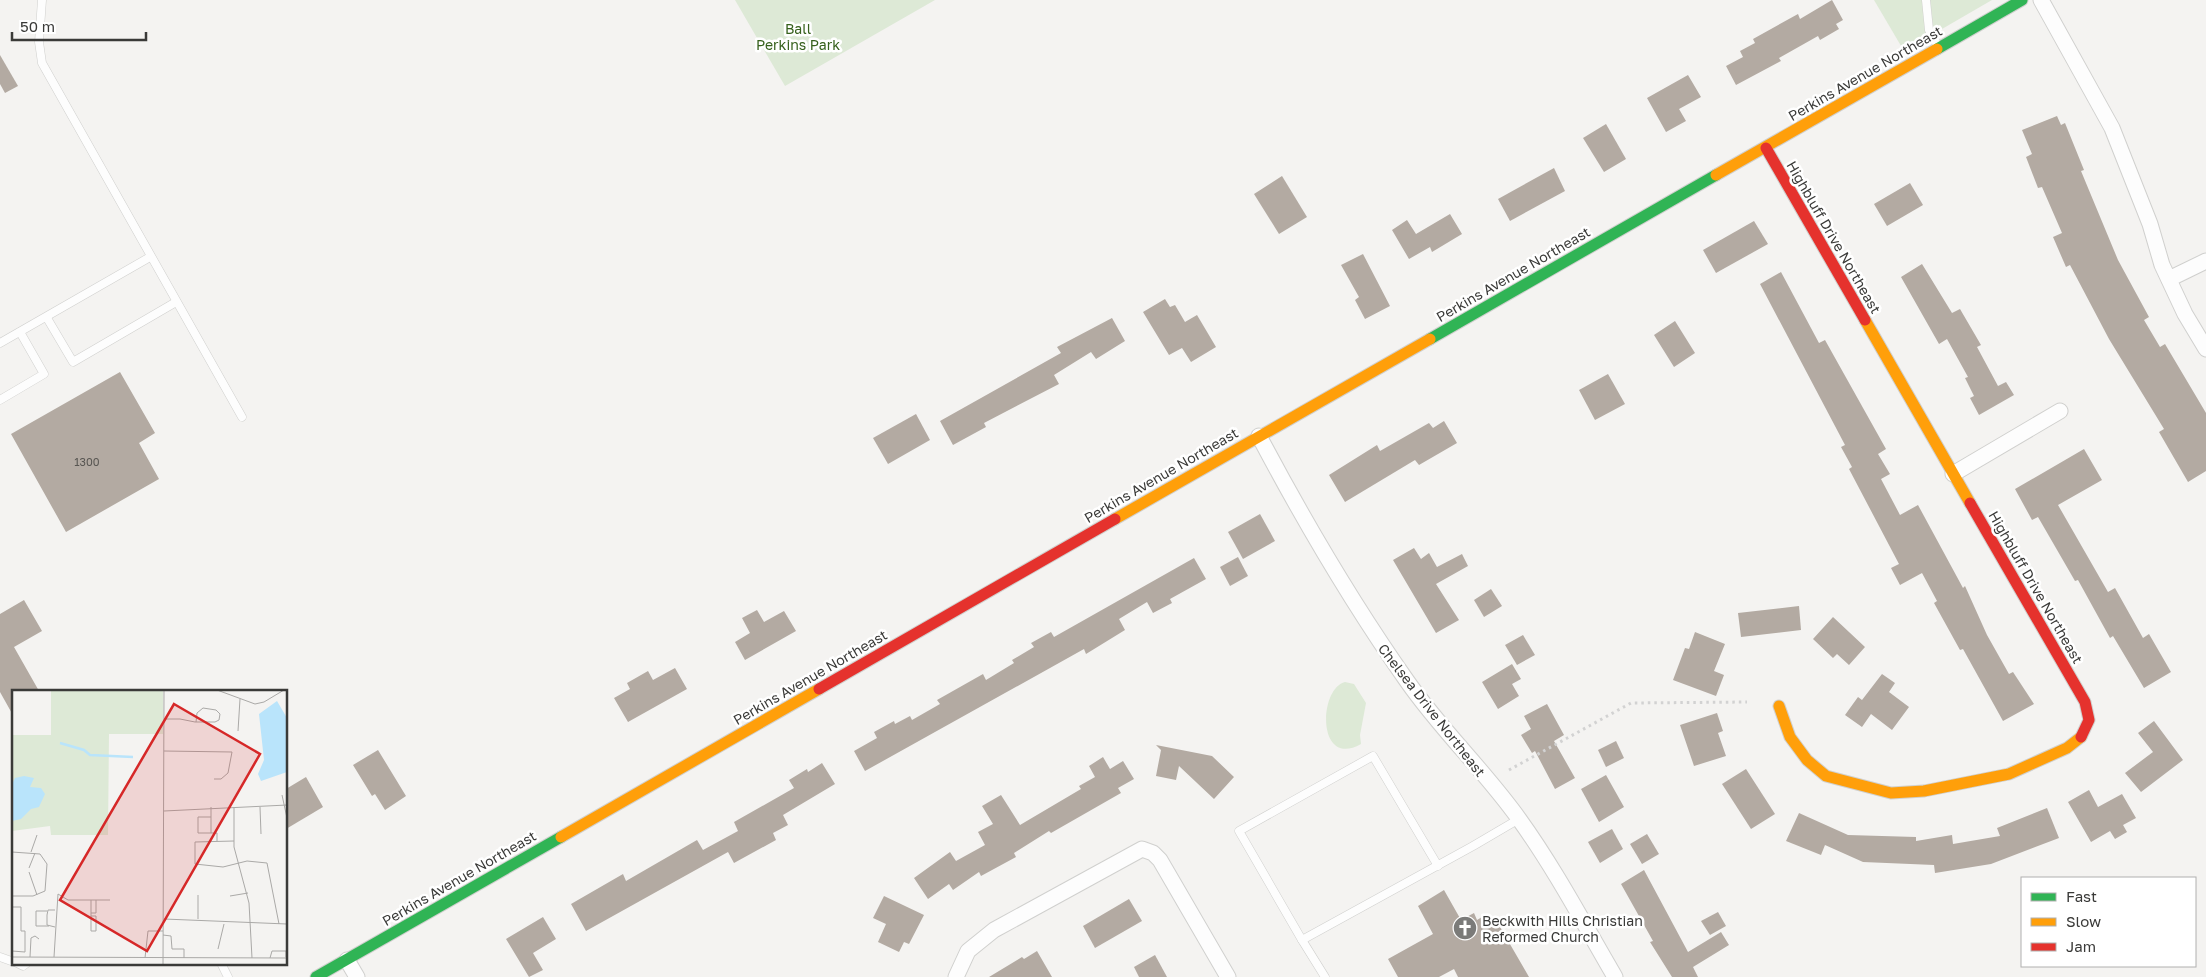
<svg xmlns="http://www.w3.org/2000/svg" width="2206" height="977" viewBox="0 0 2206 977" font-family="'Golos Text',sans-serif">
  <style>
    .green { fill: #dde9d6 }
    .building { fill: #b3aaa2 }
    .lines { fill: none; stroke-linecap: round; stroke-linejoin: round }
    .lane-casing { stroke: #d0d0ce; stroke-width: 9 }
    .street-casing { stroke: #d0d0ce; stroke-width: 17 }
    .fast-casing { stroke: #d0d0ce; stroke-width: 13 }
    .slow-casing { stroke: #d0d0ce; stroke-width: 13 }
    .jam-casing { stroke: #d0d0ce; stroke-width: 13 }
    .path { stroke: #d2d2d2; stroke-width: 3; stroke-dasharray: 2.5 4; stroke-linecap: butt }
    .lane { stroke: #fdfdfd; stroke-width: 8 }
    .street { stroke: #fdfdfd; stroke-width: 15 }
    .fast { stroke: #30b455; stroke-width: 11 }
    .slow { stroke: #ff9f0a; stroke-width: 11 }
    .jam { stroke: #e5322d; stroke-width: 11 }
    .labels { text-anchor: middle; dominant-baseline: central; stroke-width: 5; stroke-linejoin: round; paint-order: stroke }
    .number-label { font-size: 11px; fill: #585652 }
    .park-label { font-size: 14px; fill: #36601c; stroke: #fff }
    .street-label { font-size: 14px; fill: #3a3a38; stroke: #fff }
    .poi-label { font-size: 14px; fill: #3a3a38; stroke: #fff; text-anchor: start }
    .inset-river { fill: none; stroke: #b9e4fb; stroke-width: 2.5 }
    .inset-road { fill: none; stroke: #aaa9a7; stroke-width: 1 }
    .view { fill: #d62828; fill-opacity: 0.15; stroke: #d62828; stroke-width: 2.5 }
    .inset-edge { fill: none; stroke: #3a3a38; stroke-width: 2.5 }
  </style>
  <rect width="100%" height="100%" fill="#f4f3f1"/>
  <g class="green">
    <polygon points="735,0 935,0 785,86"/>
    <polygon points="1874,0 1992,0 1904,51"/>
    <path d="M1345,682L1354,684L1366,703L1360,735L1361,744C1317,769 1318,689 1345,682Z"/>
  </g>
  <g class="building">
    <polygon points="1832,0 1843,20 1836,24 1839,29 1820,40 1818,36 1779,58 1781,61 1736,85 1726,66 1743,57 1740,51 1755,43 1753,39 1798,14 1800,19"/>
    <polygon points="0,55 18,86 5,93 0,84"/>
    <polygon points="1688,75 1701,97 1679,109 1686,121 1666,132 1647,98"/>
    <polygon points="2057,116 2061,125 2065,123 2084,170 2081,171 2118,260 2149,317 2144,320 2160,347 2165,344 2206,413 2206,471 2188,482 2159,432 2164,429 2109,339 2070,265 2066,267 2053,237 2062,233 2042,187 2038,188 2026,157 2032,154 2022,130"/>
    <polygon points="1606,124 1626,159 1604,172 1583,138"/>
    <polygon points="1554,168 1565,191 1510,221 1498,199"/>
    <polygon points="1282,176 1307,217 1279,234 1254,194"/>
    <polygon points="1910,183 1923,205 1887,226 1874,204"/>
    <polygon points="1450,214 1462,234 1432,252 1430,247 1409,259 1392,230 1407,220 1416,234"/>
    <polygon points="1754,221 1768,244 1716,273 1703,250"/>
    <polygon points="1363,254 1390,306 1365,319 1355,300 1359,297 1341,265"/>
    <polygon points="1922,264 1952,313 1960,309 1981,345 1977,347 1998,386 2006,382 2014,395 1979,415 1970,398 1974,396 1965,378 1968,377 1947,339 1939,344 1901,277"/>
    <polygon points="1781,272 1819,343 1825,340 1886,449 1878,454 1890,474 1881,479 1900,515 1918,505 1963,588 1965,586 1987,635 2009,674 2013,672 2034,704 2003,721 1963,649 1960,650 1934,603 1937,601 1922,573 1900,585 1891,568 1899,564 1849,469 1852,467 1841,447 1845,445 1760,284"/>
    <polygon points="1165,299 1170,307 1175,305 1185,322 1197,315 1216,347 1191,362 1182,348 1169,355 1143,312"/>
    <polygon points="1112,318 1125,341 1096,359 1091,352 1054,375 1059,384 984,423 986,427 953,445 940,421 1061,353 1057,347"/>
    <polygon points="1675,321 1695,353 1674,367 1654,335"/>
    <polygon points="120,372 155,433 139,443 159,479 66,532 11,434"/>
    <polygon points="1608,374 1625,404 1595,420 1579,390"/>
    <polygon points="916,414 930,440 888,464 873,438"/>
    <polygon points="1444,421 1457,443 1419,465 1415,460 1345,502 1329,475 1377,445 1380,451 1429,423 1433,428"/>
    <polygon points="2084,449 2102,480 2058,505 2108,592 2115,588 2143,638 2149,634 2171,672 2144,688 2113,636 2110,638 2078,580 2075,581 2038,517 2032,520 2015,489"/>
    <polygon points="1260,514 1275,541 1243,559 1228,532"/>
    <polygon points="1414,548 1421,559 1429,553 1437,567 1462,554 1468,566 1436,584 1459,620 1436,633 1393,560"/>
    <polygon points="1238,557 1248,576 1230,586 1220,567"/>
    <polygon points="1194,558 1206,579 1170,599 1172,603 1153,613 1147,602 1119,619 1125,630 1086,654 1084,649 865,771 854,751 877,738 874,732 894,721 895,724 910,716 912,720 940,704 937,700 983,674 986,680 1014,663 1012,660 1034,647 1031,643 1051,632 1054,637"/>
    <polygon points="1491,589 1502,606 1484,617 1474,600"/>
    <polygon points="24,600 42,631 14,647 39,691 14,691 14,717 0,692 0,614"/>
    <polygon points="1799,606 1801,630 1741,637 1738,613"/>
    <polygon points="757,610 764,622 784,611 796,631 745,660 735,642 750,633 742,618"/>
    <polygon points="1833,617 1865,647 1849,665 1837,654 1833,658 1813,639"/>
    <polygon points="1695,632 1725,644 1714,671 1724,675 1716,696 1673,680 1685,648 1689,649"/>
    <polygon points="1523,635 1535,655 1517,665 1505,645"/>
    <polygon points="1512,664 1521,679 1512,684 1519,696 1498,709 1482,682"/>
    <polygon points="675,668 687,689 628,722 614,698 630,689 627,683 648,671 653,680"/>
    <polygon points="1882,674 1895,683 1889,692 1909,707 1892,730 1871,714 1862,727 1845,715 1858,697 1862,700"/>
    <polygon points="1547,704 1564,735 1554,741 1575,778 1555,789 1535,751 1532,753 1521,735 1531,729 1524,716"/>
    <polygon points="1717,713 1723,731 1718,733 1726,756 1694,766 1680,725"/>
    <polygon points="2154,721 2183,760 2141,792 2125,773 2153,752 2138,733"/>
    <polygon points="1616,741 1624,758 1606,767 1598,750"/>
    <polygon points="1156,745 1212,756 1234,777 1214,799 1179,766 1176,780 1156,776 1161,750"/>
    <polygon points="378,750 406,796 385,810 375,794 372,796 353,765"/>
    <polygon points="1103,757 1110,769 1123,761 1134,779 1118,788 1121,793 1051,833 1049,831 1014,853 1016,857 981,876 979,872 953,890 949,884 928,899 914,878 950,852 956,861 985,845 978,832 993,824 982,806 1001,795 1020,825 1081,789 1079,786 1095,777 1089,766"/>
    <polygon points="822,763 835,784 783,815 788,825 773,833 776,840 734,863 728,852 586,931 571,904 623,874 626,881 697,840 703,850 738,831 734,822 794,788 789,780 807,769 808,772"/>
    <polygon points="1746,769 1775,814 1751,829 1722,784"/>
    <polygon points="1606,775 1624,807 1599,822 1581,789"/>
    <polygon points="306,777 323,807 286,829 286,789"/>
    <polygon points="2089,790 2098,807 2122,794 2136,818 2123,825 2127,832 2115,839 2110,831 2091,842 2068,802"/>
    <polygon points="2047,808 2059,838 1991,864 1935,873 1934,865 1863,862 1825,845 1821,855 1786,841 1799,813 1848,835 1916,837 1916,841 1952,835 1953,844 2000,836 1997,828"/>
    <polygon points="1612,829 1623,849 1600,863 1588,842"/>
    <polygon points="1647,834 1659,854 1642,864 1630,844"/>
    <polygon points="1644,870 1688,952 1721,932 1729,945 1693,967 1698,977 1672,977 1650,942 1653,941 1621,884"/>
    <polygon points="1444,890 1461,920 1474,913 1477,920 1487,914 1492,922 1496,920 1529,977 1458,977 1454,969 1439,977 1398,977 1388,959 1433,934 1418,906"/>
    <polygon points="884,896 924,915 909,944 904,942 899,952 878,942 886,924 873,918"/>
    <polygon points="1129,899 1142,921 1095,948 1083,926"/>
    <polygon points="1718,912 1726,926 1710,935 1701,921"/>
    <polygon points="543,917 556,939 533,953 543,970 529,977 506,939"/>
    <polygon points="1037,951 1052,977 989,977 1022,957 1024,959"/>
    <polygon points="1155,955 1167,977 1139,977 1134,967"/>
  </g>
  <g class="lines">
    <g class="lane-casing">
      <g id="lane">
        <polyline points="42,0 39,42 42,63 242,417"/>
        <polyline points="1926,0 1929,30 1938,46"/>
        <polyline points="47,318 73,362 176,302"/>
        <polyline points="0,343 150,257"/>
        <polyline points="0,400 44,374 20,332"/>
        <polyline points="1302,940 1239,831 1373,756 1438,866"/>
        <polyline points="0,957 14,962"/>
        <polyline points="17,963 23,966 27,963"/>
        <polyline points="221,963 228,977"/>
        <polyline points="1325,977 1302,940 1473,846 1519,819"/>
      </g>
    </g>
    <g class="street-casing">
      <g id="street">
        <polyline points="2041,0 2112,128 2150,224 2162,265 2185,314 2206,349"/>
        <polyline points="2169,279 2206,261"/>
        <path d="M1259,436C1304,521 1352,603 1407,681C1441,730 1485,771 1519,819C1555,869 1584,924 1615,977"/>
        <polyline points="1953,474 2060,411"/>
        <polyline points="347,960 357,977"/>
        <polyline points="956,977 968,951 994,930 1142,849 1153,853 1160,860 1228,977"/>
      </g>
    </g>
    <g class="fast-casing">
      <g id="fast">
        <polyline points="1937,49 2022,0"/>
        <polyline points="1430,339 1716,175"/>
        <polyline points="316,977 561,837"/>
      </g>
    </g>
    <g class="slow-casing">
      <g id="slow">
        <polyline points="1716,175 1937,49"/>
        <polyline points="1865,320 1970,503"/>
        <polyline points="1115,519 1430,339"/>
        <polyline points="1779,706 1790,737 1807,760 1826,776 1891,793 1924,791 2009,774 2067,748 2081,737"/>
        <polyline points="561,837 819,689"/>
      </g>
    </g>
    <g class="jam-casing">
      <g id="jam">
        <polyline points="1766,148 1865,320"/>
        <polyline points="1970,503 2085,702 2089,720 2081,737"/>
        <polyline points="819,689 1115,519"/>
      </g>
    </g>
    <polyline class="path" points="1509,770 1631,703 1747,702"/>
    <use href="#lane" class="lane"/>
    <use href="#street" class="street"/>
    <use href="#fast" class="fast"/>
    <use href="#slow" class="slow"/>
    <use href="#jam" class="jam"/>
  </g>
  <defs>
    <g id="church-disc" transform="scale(1.25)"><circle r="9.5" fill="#7b7b79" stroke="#fff"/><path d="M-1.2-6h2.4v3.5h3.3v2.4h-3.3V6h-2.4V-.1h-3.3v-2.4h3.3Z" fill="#fff"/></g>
  </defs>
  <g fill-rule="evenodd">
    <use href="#church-disc" x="1465" y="928"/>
  </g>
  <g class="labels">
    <g class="number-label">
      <text x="87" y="461">1300</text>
    </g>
    <g class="park-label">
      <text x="798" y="28">Ball<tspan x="798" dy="16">Perkins Park</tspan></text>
    </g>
    <g class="street-label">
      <text transform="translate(1865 73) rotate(-30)">Perkins Avenue Northeast</text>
      <text transform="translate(1834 237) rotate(60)">Highbluff Drive Northeast</text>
      <text transform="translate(1513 274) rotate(-30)">Perkins Avenue Northeast</text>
      <text transform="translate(1161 475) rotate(-30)">Perkins Avenue Northeast</text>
      <text transform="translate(2036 587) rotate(60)">Highbluff Drive Northeast</text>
      <text transform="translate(810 677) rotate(-30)">Perkins Avenue Northeast</text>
      <text transform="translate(1432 710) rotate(52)">Chelsea Drive Northeast</text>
      <text transform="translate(459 878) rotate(-30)">Perkins Avenue Northeast</text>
    </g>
    <g class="poi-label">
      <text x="1482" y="920">Beckwith Hills Christian<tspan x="1482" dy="16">Reformed Church</tspan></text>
    </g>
  </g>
  <g transform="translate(12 690)">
    <rect width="275" height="275" fill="#f4f3f1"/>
    <path d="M39,0H151V44H97L96,145H39L38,136L0,141V45H39Z" fill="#dde9d6"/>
    <path d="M265,11L275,28V82L249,91L246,84L252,70L247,24ZM12,86L22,88L18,97L29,98L33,104L27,117L19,119L9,129L0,131V94L3,88Z" fill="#b9e4fb"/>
    <path class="inset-river" d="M48,53L72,60L78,65L121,67"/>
    <path class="inset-road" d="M205,0L243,14L252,12L272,0M152,29H168L183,32H203L207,30L208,24L204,20L191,18L185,23L184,32M226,41L228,9M152,61L220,62L216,83L209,89H202M270,105L275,128M199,117V143H205V151M222,117V157L237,213L240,268M248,117L249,144M152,121L275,115M199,143H186V127H199M222,151L183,152V174L211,177L235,171L255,173L267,234M0,162L28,164L35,174L33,201L21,206H0M19,162L25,145M17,178L23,163M17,182L25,205M218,206L236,203M0,217H9V241H13V262L0,261M35,221H24V236H37M79,223H84V210M79,226H84V241H79V210M152,229L275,234M186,229V205M43,237L35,235V225L36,220H43M151,245L159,246L160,259H172V268M206,259L212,234M0,267L275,268M18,267L19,248L23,246L27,249M42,267L46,204L56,210H98M133,268L136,241H151M258,268L260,261H274V267M151,275L152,0"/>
    <path class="view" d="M162,14L248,64L135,261L48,210Z"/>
    <rect width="275" height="275" class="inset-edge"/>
  </g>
  <rect x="2021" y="877" width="175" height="90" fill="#ffffff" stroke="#b0b0af"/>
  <rect x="2031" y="893" width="25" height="8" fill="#30b455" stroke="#b0b0af"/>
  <text x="2066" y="902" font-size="15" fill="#3a3a38">Fast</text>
  <rect x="2031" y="918" width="25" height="8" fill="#ff9f0a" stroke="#b0b0af"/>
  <text x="2066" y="927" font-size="15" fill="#3a3a38">Slow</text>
  <rect x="2031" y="943" width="25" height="8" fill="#e5322d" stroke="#b0b0af"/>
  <text x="2066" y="952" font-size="15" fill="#3a3a38">Jam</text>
  <path d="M12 32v8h134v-8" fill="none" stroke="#3a3a38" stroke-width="2.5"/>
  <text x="20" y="32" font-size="15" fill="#3a3a38" stroke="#ffffff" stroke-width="4" paint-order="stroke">50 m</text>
</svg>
